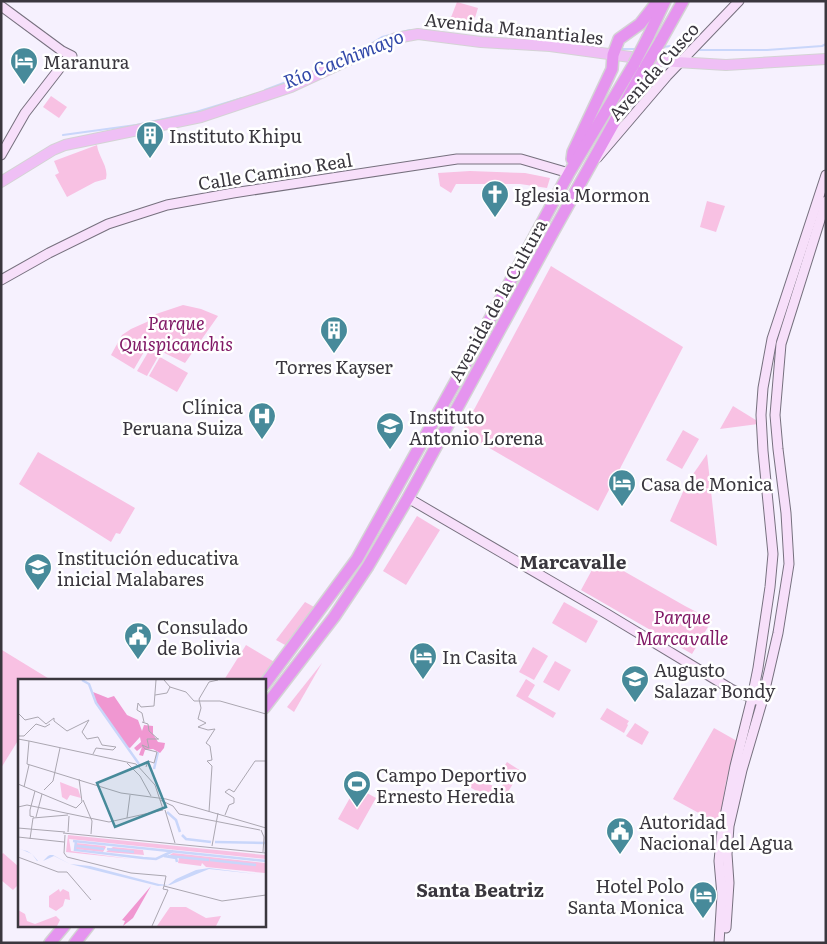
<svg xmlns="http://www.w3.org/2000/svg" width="827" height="944" viewBox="0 0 827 944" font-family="Literata,serif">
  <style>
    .green { fill: #f8c1e3 }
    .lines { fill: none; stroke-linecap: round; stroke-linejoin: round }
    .stream { stroke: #c9d6fa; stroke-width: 2 }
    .secondary-casing { stroke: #76707e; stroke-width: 11 }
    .primary-casing { stroke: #d4d3d5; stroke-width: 12 }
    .highway-casing { stroke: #d4d3d5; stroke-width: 14 }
    .secondary { stroke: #f7dffa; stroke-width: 9 }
    .primary { stroke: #efbff5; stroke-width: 10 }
    .highway { stroke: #e594ef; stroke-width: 11 }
    .highway-bridge-casing { stroke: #d4d3d5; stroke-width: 14; stroke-linecap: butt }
    .highway-bridge { stroke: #e594ef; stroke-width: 11 }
    .labels { text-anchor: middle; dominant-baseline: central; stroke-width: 5; stroke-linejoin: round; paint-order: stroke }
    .street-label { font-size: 18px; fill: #3a373e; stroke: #fff }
    .poi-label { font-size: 18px; fill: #3a373e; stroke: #fff; text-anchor: start }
    .park-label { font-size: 18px; font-style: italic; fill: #811966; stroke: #fff }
    .water-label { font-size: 19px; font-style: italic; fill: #3148a9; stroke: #fff }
    .neighbourhood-label { font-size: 19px; font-weight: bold; fill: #3a373e; stroke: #fff }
    .inset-river { fill: none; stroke: #c9d6fa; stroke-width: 2.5 }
    .inset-road { fill: none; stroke: #aba7b1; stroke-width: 1 }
    .view { fill: #478a9a; fill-opacity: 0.15; stroke: #478a9a; stroke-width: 2.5 }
    .inset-edge { fill: none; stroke: #3a373e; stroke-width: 2.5 }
  </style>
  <rect width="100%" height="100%" fill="#f6f1fe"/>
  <g class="green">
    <polygon points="457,2 478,8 471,31 448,25"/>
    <polygon points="51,96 67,107 59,118 43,107"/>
    <path d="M97,145C98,156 109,167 106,179L95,182L67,197L55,175L59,173L54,161Z"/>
    <polygon points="470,171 525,173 550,178 547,188 520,184 456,184 451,193 440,186 438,173"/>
    <polygon points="707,201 725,206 716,232 700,227"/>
    <polygon points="551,266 683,347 598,511 462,432"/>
    <polygon points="183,305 201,309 218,316 185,363 148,345 134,369 111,355 122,335 131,329 149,321 156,314"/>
    <polygon points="150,349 159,355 147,376 137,371"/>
    <polygon points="160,357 188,373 177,392 149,376"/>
    <polygon points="733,406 759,422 758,424 720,429"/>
    <polygon points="683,430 699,439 682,469 666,460"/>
    <polygon points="38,452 135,508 120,534 116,533 111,542 19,484"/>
    <polygon points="707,454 717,546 670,521 687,483"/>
    <polygon points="417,516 440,530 406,585 383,571"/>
    <polygon points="599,557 685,606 712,620 692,654 581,590"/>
    <polygon points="305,602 316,608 287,646 276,640"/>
    <polygon points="564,602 598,621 586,643 552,623"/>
    <polygon points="246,645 276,663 261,680 224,680"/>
    <polygon points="533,647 548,656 534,680 519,672"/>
    <polygon points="2,650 51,680 19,680 19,739 1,768"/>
    <polygon points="555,661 571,670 559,691 543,682"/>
    <polygon points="322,663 294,712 287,707"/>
    <polygon points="526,679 535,685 528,697 556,713 553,718 516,696"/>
    <polygon points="607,708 629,721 627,724 628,725 624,733 600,719"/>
    <polygon points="635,723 649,732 642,745 626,736"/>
    <polygon points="714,728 737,741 726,782 719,824 673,799"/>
    <polygon points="507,762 521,771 506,795 499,791 507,777 500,773"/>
    <polygon points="472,774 498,789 491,799 466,785"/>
    <polygon points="356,787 376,798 358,830 338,819"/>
    <polygon points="3,853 19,867 19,884 13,890 1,880 1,855"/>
  </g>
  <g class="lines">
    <g class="stream">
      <polyline points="551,41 561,41 576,45"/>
      <polyline points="663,47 686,44"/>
      <polyline points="364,48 382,37 410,30"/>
      <polyline points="621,49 636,49"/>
      <polyline points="700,50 767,50 822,46 826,44"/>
      <polyline points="265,90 310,73"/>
      <polyline points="63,135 136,125 196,112 242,98"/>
    </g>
    <g class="secondary-casing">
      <g id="secondary">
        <polyline points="1,6 62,51 72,56 66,60 25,113 1,155"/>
        <polyline points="597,158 667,76 739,1"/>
        <polyline points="1,280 49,253 108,224 167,205 233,193 457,159 521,159 569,173"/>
        <polyline points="408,498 607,614 731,689 756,700"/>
        <polyline points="726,928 729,883 727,854 729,826 742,770 762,702 778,633 789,564 786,513 778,449 775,415 781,344 826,201"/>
        <polyline points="719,943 722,895 719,861 722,831 735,766 752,698 758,668 770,587 773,554 763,451 761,415 763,388 772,339 826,175"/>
      </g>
    </g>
    <g class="primary-casing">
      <polyline id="primary" points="1,182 53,150 65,145 201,117 291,87 396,38 418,34 481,42 550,46 660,61 726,65 826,59"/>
    </g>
    <g class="highway-casing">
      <g id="highway">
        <polyline points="648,37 665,1"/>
        <polyline points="660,42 683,1"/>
        <polyline points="572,159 573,152 612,69 613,55 619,39 640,24 658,1"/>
        <polyline points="264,685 357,559 466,363 569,173 634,64"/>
        <polyline points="264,708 334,617 368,566 408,498 552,234 645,67"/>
        <polyline points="50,943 65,925"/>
        <polyline points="75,943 89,925"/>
      </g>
    </g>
    <use href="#secondary" class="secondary"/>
    <use href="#primary" class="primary"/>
    <use href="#highway" class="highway"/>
    <g class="highway-bridge-casing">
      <g id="highway-bridge">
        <polyline points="634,64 648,37"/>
        <polyline points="645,67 660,42"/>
      </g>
    </g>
    <use href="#highway-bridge" class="highway-bridge"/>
  </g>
  <defs>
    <g id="hotel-pin" transform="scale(1.4375)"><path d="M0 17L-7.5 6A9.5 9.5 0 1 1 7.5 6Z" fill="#478a9a" stroke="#fff"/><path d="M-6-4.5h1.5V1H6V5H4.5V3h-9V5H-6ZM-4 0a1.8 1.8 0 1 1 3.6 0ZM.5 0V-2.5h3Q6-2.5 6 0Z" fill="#fff"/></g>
    <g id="building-pin" transform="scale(1.4375)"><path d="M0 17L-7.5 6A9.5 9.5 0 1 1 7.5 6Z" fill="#478a9a" stroke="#fff"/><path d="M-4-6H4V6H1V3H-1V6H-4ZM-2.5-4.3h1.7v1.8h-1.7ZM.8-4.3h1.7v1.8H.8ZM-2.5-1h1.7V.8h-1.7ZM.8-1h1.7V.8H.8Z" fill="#fff"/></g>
    <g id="church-pin" transform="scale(1.4375)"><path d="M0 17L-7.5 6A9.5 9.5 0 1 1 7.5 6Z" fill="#478a9a" stroke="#fff"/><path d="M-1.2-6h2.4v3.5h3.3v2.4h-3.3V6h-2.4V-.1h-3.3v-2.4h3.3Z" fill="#fff"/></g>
    <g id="hospital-pin" transform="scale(1.4375)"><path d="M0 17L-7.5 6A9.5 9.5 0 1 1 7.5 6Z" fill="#478a9a" stroke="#fff"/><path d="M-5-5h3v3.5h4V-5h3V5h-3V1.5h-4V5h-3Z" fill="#fff"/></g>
    <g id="university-pin" transform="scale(1.4375)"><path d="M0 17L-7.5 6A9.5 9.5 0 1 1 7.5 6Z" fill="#478a9a" stroke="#fff"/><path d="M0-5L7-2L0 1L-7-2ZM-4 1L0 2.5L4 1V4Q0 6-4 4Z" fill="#fff"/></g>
    <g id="school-pin" transform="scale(1.4375)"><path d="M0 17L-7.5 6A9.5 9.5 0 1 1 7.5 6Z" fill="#478a9a" stroke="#fff"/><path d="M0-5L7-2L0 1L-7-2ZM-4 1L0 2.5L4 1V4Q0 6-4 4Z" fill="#fff"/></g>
    <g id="civic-pin" transform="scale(1.4375)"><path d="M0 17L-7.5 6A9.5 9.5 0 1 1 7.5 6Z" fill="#478a9a" stroke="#fff"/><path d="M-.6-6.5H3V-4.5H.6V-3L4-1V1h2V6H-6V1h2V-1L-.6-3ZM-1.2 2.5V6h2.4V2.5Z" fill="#fff"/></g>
    <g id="stadium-pin" transform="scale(1.4375)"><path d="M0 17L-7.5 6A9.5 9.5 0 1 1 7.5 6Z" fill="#478a9a" stroke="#fff"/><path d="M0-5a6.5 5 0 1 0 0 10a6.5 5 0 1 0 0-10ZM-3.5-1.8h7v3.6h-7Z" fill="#fff"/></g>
  </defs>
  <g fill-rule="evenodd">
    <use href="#hotel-pin" x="24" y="61"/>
    <use href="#building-pin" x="150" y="135"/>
    <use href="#church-pin" x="495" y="194"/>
    <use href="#building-pin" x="334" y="330"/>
    <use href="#hospital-pin" x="262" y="416"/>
    <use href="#university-pin" x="390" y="426"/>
    <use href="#hotel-pin" x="622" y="483"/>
    <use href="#school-pin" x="38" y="567"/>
    <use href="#civic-pin" x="138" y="636"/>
    <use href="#hotel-pin" x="423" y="656"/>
    <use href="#school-pin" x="635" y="679"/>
    <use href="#stadium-pin" x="357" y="784"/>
    <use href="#civic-pin" x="620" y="831"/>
    <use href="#hotel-pin" x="703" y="895"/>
  </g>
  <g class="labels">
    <g class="street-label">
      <text transform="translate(514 28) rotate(6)">Avenida Manantiales</text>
      <text transform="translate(653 71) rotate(-48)">Avenida Cusco</text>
      <text transform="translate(275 171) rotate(-9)">Calle Camino Real</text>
      <text transform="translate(497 300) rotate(-61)">Avenida de la Cultura</text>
    </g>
    <g class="poi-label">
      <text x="43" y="61">Maranura</text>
      <text x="169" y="135">Instituto Khipu</text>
      <text x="514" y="194">Iglesia Mormon</text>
      <text x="334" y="366" text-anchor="middle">Torres Kayser</text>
      <text x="243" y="406" text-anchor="end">Clínica<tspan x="243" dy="21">Peruana Suiza</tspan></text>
      <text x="409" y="416">Instituto<tspan x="409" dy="21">Antonio Lorena</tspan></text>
      <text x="641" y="483">Casa de Monica</text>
      <text x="57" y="557">Institución educativa<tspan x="57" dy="21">inicial Malabares</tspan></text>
      <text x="157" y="626">Consulado<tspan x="157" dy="21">de Bolivia</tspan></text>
      <text x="442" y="656">In Casita</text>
      <text x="654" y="669">Augusto<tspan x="654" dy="21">Salazar Bondy</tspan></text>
      <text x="376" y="774">Campo Deportivo<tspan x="376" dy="21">Ernesto Heredia</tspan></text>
      <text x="639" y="821">Autoridad<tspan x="639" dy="21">Nacional del Agua</tspan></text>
      <text x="684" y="885" text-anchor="end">Hotel Polo<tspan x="684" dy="21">Santa Monica</tspan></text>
    </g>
    <g class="park-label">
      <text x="176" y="322">Parque<tspan x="176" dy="21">Quispicanchis</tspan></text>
      <text x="682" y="616">Parque<tspan x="682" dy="21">Marcavalle</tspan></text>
    </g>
    <g class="water-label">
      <text transform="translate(343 58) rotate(-22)">Río Cachimayo</text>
    </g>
    <g class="neighbourhood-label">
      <text x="573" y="561">Marcavalle</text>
      <text x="480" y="889">Santa Beatriz</text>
    </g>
  </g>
  <g transform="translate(18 679)">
    <rect width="248" height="248" fill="#f6f1fe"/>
    <path d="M42,103L60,110L63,119L52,116L49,121L44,118ZM50,156L247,176L248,180L51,160L53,172L114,180L48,173ZM58,164L87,167L88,168L85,173L57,170ZM95,168L125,171L126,176L88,173ZM155,174L247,184V194L188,188L184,184L183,187L160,184L161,179L150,177ZM41,210L42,213L45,210L51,213L52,221L47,220L45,227L38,232L31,228V217ZM152,228H168L188,239L203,237L198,247H139ZM0,231L7,235L9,242L17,245L38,237L42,241L39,247H0Z" fill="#f8c1e3"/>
    <path d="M75,13L90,19L96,17L109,36L120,41L124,52L126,46L135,47V55L140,63L147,64L146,69L142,74L135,70L127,71L125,77L121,76L124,68L119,72L116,69L123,63L122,58L112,69L109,68L78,23ZM133,207L115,239L105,247L107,242L104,241Z" fill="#f097d1"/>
    <path d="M0,169L5,171L9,172L14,175L20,182H25L30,177L32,176H35L52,185L72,187L141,205L150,206L158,200L178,191L191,189L247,196L191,190L152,206L140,207L52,185L36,177L25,182H19L14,175Z" fill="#c9d6fa"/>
    <path class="inset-river" d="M64,1L71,5L78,24L121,85M136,90L140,73M149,133L158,141L162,153M164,156L168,160L193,163M55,162L248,182M58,162L57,171L125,179L138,180L155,172M197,163L248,164M59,167L86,170M89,170L116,173M146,177L158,179L159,183M150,177L191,181M192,181L238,186"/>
    <path class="inset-road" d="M146,1L152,8L168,13L176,22H202L248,35M137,16L149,14L152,8M0,34L7,41L20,38L28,45L36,39V42M36,42L49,52L71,41L64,53L69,60L80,58L84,66L98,68M124,43L130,45L131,52L140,60M126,43L124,34L119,31L120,24L123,28L136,27L138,1M188,44L180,48L190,51L197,50L188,64L192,67L194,81L189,82L194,87L191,133M188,44L180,40L183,29L181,20L191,3L200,1M1,57H6L18,45L27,48L32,45M0,60L11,62L9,85L103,114L148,120L248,149M11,62L118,85L137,106L145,130M75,75L78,69L95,71L98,68M109,84L122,97L133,117M128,88L130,82L136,84L139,73L127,70L124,66L131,69L129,60H141M0,105L58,129L64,123L61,100M6,108L11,86M26,111L35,102L42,69M65,121L74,142L73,155M142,121L155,127L161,135L242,151M0,128L9,126L91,143L145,131M147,131L157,164M207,136L211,126L216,124V119L207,113L211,110L216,113L237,82H248M16,138L12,137V131L17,112M18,138L24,115M109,139L112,116M0,149L47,153M243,151L246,158L245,173M50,153L51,137M45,154L248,174M47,156L46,174L49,178L113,194L148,197L146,207M0,158L46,163M12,160L15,139L50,136M194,167L200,134M0,178L40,193H49L73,221M146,207L204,222L248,216M134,247L150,211L145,210L146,207"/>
    <path class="view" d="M130,83L148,128L97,148L79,104Z"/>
    <rect width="248" height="248" class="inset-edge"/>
  </g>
  <rect width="827" height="944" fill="none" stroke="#3a373e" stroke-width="5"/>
</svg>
